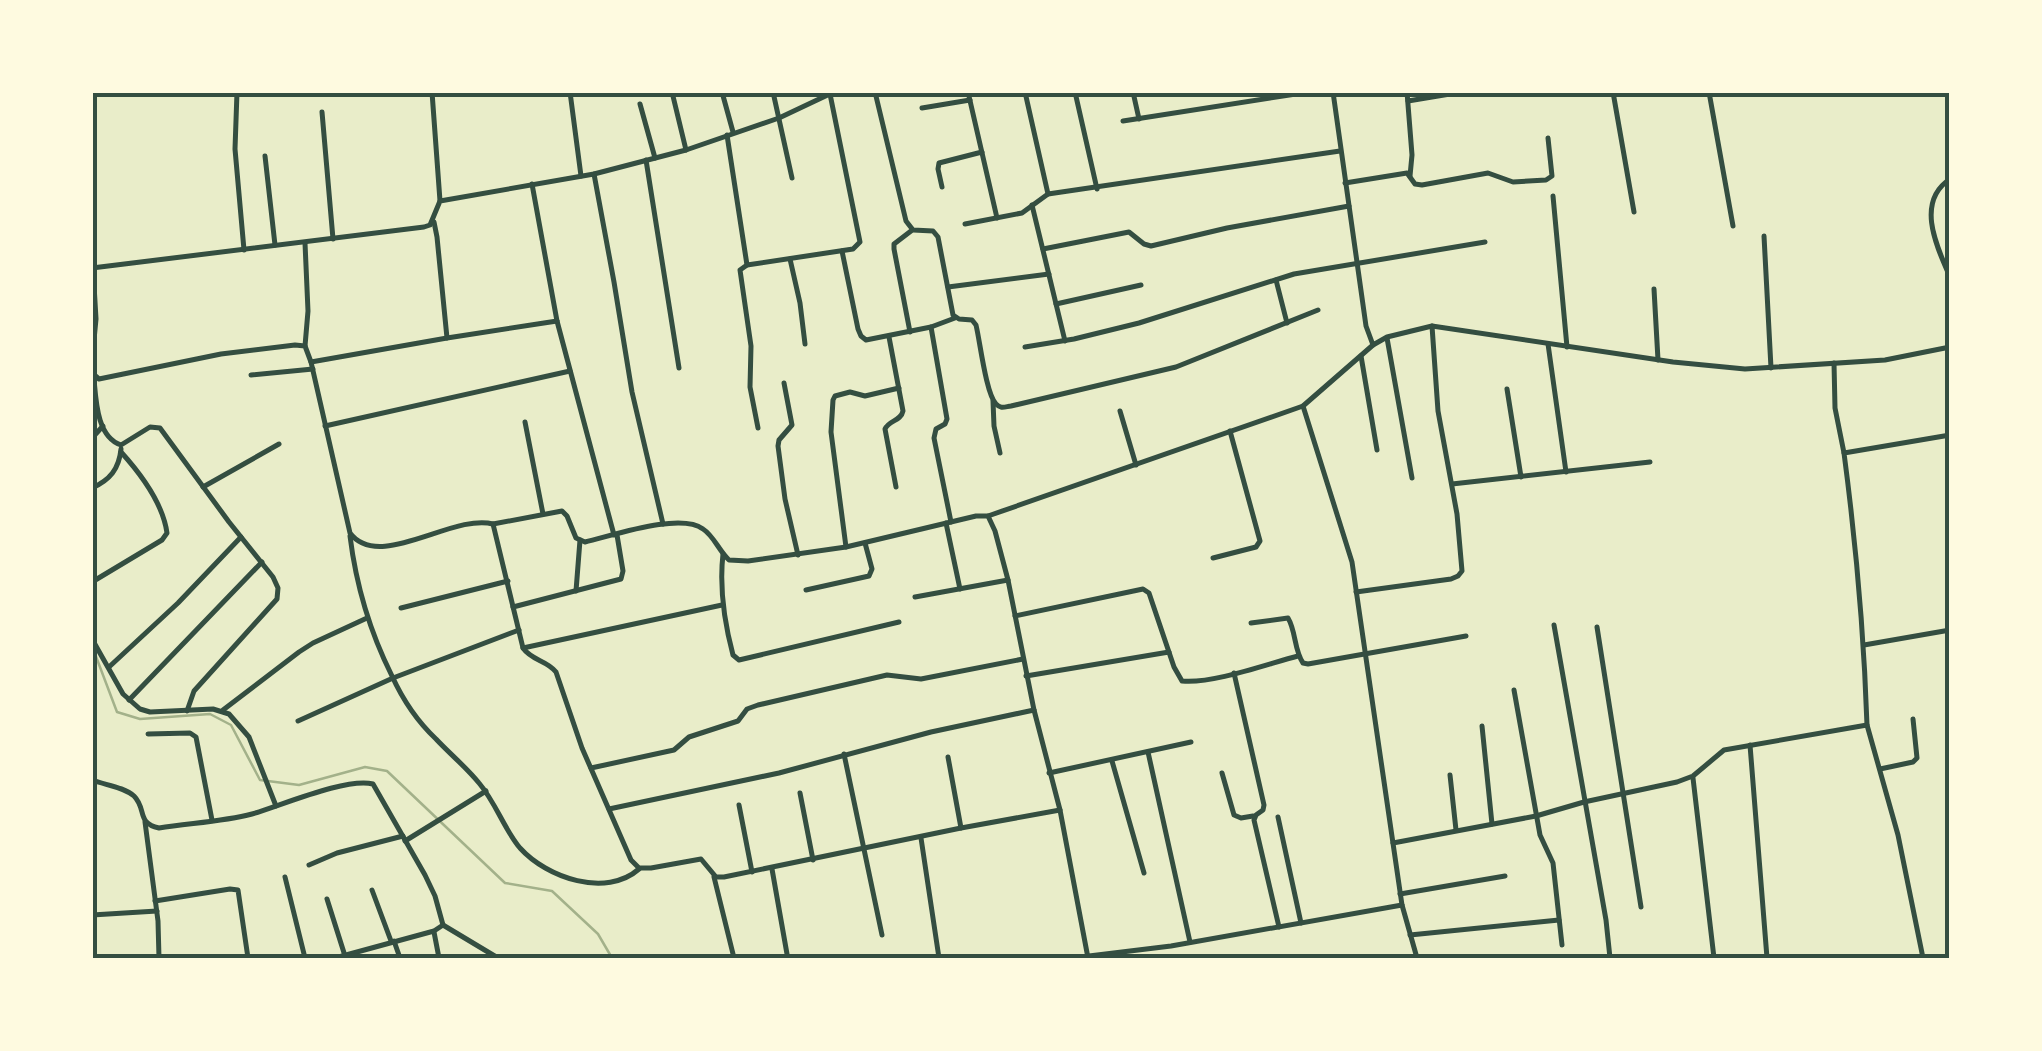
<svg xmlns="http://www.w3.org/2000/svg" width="2042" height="1051" viewBox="0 0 2042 1051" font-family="Raleway,sans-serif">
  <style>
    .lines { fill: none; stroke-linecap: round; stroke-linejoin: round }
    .stream { stroke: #a3b18a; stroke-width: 2.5 }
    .minor { stroke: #344e41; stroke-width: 5 }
    .neatline { fill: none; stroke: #344e41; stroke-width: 4 }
  </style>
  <rect width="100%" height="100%" fill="#e9edc9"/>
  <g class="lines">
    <polyline class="stream" points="92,646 117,712 140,719 210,714 231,725 260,780 299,785 365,767 387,771 505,883 552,891 598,934 612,958"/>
    <g class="minor">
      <polyline points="237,92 235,149 244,250"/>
      <polyline points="432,92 440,201"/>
      <polyline points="570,92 581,176"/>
      <polyline points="672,92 686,150"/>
      <polyline points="722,92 733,132"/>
      <polyline points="773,92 792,178"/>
      <path d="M875,92L906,221L913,230L933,231L938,237L953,315L959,319L972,320L976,325C980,341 986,394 996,404C1001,409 1004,407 1011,406L1176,367L1318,310"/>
      <polyline points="968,92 997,218"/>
      <polyline points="1075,92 1097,189"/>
      <polyline points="1133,92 1139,119"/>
      <polyline points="1333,92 1366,326 1373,345 1387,337 1432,326 1673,362 1745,369 1885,360 1950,347"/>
      <polyline points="1407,92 1412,155 1410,176"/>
      <polyline points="1613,92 1634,212"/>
      <polyline points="1709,92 1733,226"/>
      <polyline points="1408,101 1462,92"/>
      <polyline points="640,104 655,158"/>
      <polyline points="922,108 970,100"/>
      <polyline points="322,112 333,239"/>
      <polyline points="1123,121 1309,92"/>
      <polyline points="727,135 747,265"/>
      <polyline points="265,156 275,245"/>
      <polyline points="646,160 679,368"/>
      <polyline points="594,174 614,282 632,392 663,524"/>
      <path d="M1950,179C1915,202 1937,247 1950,277"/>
      <polyline points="1345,183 1407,173 1415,184 1422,185 1488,173 1513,182 1546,180 1552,176 1548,138"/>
      <polyline points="532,184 557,321 614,535"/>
      <polyline points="942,187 938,169 939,163 982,152"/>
      <polyline points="1048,194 1340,151"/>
      <polyline points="1553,196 1567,347"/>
      <polyline points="1032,205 1065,341"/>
      <polyline points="434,222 437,237 447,338"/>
      <polyline points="965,224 1022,213 1048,194 1025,92"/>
      <polyline points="1764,236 1771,368"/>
      <polyline points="1043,249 1129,232 1144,244 1151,246 1227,228 1349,206"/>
      <polyline points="842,251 858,329 861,336 866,340 931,327 955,318"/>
      <polyline points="790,259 800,303 805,344"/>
      <polyline points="92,268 424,227 430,225 440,201 594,174 686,150 779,118 834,92"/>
      <polyline points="1276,280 1287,323"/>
      <polyline points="948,287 1049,274"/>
      <polyline points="1654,289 1658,360"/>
      <polyline points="1056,304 1141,285"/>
      <polyline points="931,327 947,419 945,424 936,429 934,438 951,522"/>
      <polyline points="910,332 894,249 894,244 911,231"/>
      <path d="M889,337L903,411C901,421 889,420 885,429L896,487"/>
      <polyline points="1387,338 1412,478"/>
      <polyline points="1548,344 1566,472"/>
      <polyline points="1373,345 1303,406 1352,562 1402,905 1417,958"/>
      <polyline points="305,346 308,311 305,243"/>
      <polyline points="1025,347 1074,339 1139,323 1294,274 1485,242"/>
      <polyline points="1361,356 1377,450"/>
      <polyline points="92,361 96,319 93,268"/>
      <polyline points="311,362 447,338 557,321"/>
      <polyline points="1834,363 1835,408 1844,453"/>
      <path d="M92,373L99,379L221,354L295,345L305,346L311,362L350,533C379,572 453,513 493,524L523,648C532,661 547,660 556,672L582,748L631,860L639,868H651L701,859L716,877H724L961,828L1060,810"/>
      <polyline points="251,375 313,369"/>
      <path d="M94,379C96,401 97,437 121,445L150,427L160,428L229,522L273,577L278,588L277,599L194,691L187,711"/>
      <polyline points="784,383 792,425 779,440 778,446 785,499 798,555"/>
      <polyline points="1507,389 1521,477"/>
      <polyline points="993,401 994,426 1000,453"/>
      <polyline points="1120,411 1136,465"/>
      <polyline points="525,422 543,514"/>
      <polyline points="325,426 570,371"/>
      <polyline points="758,428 750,387 751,346 740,270 747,265 853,249 860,242 830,94"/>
      <polyline points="92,438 103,426"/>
      <polyline points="1452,484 1650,462"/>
      <polyline points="203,487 279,444"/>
      <path d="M92,488C110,480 119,469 121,449"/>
      <polyline points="988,516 1303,406"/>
      <polyline points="946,523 960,589"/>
      <path d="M493,524L562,511L567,516L576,538L585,542C612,536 680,512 703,529C714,536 719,551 729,560L748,561L846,547L976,516H988L995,531L1008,580L1034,710L1060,810L1088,958"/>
      <path d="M350,536C356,585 370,632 392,676C402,698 418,722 436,739C450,754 466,767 479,783C496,803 504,829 520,848C547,878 606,898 639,869"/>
      <polyline points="846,547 831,432 833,400 835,396 850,392 865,396 899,388"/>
      <path d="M723,554C719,589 724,621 733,655L739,660L899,622"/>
      <polyline points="1213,558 1256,547 1260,541 1230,431"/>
      <path d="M92,582L162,540L167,533C163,504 140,473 121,452"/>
      <polyline points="806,590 869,576 872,569 865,543"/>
      <polyline points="576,591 580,540"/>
      <polyline points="1356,592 1451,579 1458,576 1462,571 1457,514 1438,411 1432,326"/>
      <polyline points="915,597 1008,580"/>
      <polyline points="513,607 621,579 623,571 617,535"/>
      <polyline points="401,608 508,581"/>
      <path d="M1015,616L1143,589L1149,593L1174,667L1182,681C1213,684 1267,664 1298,656"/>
      <path d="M1251,623L1288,618C1296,631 1294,650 1303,663L1308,664L1466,636"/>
      <polyline points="1554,625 1606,920 1610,958"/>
      <polyline points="1597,627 1641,907"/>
      <polyline points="92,639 123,694 140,709 150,712 213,709 229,714 249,737 276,806"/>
      <polyline points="1864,645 1950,630"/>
      <polyline points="523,648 722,605"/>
      <polyline points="109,667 178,603 241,537"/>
      <polyline points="1234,673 1264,805 1263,810 1256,815 1254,820 1279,927"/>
      <polyline points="1026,676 1169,652"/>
      <polyline points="1514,690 1540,835 1553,863 1562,945"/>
      <polyline points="129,700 262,562"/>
      <polyline points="223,710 299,652 313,643 367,618"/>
      <polyline points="298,721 393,678 519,630"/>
      <path d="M1867,725C1864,634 1856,544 1844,453L1950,435"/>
      <polyline points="1482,726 1492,824"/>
      <polyline points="148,734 190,733 196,737 212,820"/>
      <polyline points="1750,745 1767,958"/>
      <polyline points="1148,752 1190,942"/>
      <polyline points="844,754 882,935"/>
      <polyline points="948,757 961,828"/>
      <polyline points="1112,761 1144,873"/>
      <polyline points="591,768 674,750 689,737 738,721 747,709 758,705 887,675 921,679 1023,659"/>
      <polyline points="1880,769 1913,762 1917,758 1913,719"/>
      <polyline points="1049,773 1191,742"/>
      <polyline points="1222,773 1234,815 1241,818 1253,816"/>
      <polyline points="1450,775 1456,830"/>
      <polyline points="1693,778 1714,958"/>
      <path d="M92,780C105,785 124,787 134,796C147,809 136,823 159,828C189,823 222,822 252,814C280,806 347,777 373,784L425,875L435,896L443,925L434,931L335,958"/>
      <polyline points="800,793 813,860"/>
      <polyline points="739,805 752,872"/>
      <polyline points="609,809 779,773 931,732 1034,710"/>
      <polyline points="1278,817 1301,923"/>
      <polyline points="145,822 158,921 159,958"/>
      <polyline points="921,838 939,958"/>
      <polyline points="405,841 486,791"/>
      <polyline points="1393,843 1536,816 1584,802 1677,782 1693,776 1724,750 1867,725 1898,835 1923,958"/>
      <polyline points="309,865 337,853 403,836"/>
      <polyline points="772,869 787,954"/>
      <polyline points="285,877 305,958"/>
      <polyline points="714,877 734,958"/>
      <polyline points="372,890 391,941"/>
      <polyline points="1400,894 1505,876"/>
      <polyline points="327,899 345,956"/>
      <polyline points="155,901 230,889 238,890 248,958"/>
      <polyline points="92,915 157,911"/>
      <polyline points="443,925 498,958"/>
      <polyline points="434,932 439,958"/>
      <polyline points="1410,935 1559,920"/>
      <polyline points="394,941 400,958"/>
      <polyline points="1089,956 1171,946 1402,905"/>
    </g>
  </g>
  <rect width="2042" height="1051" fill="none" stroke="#fefae0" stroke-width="190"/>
  <rect x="95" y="95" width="1852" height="861" class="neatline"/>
</svg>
